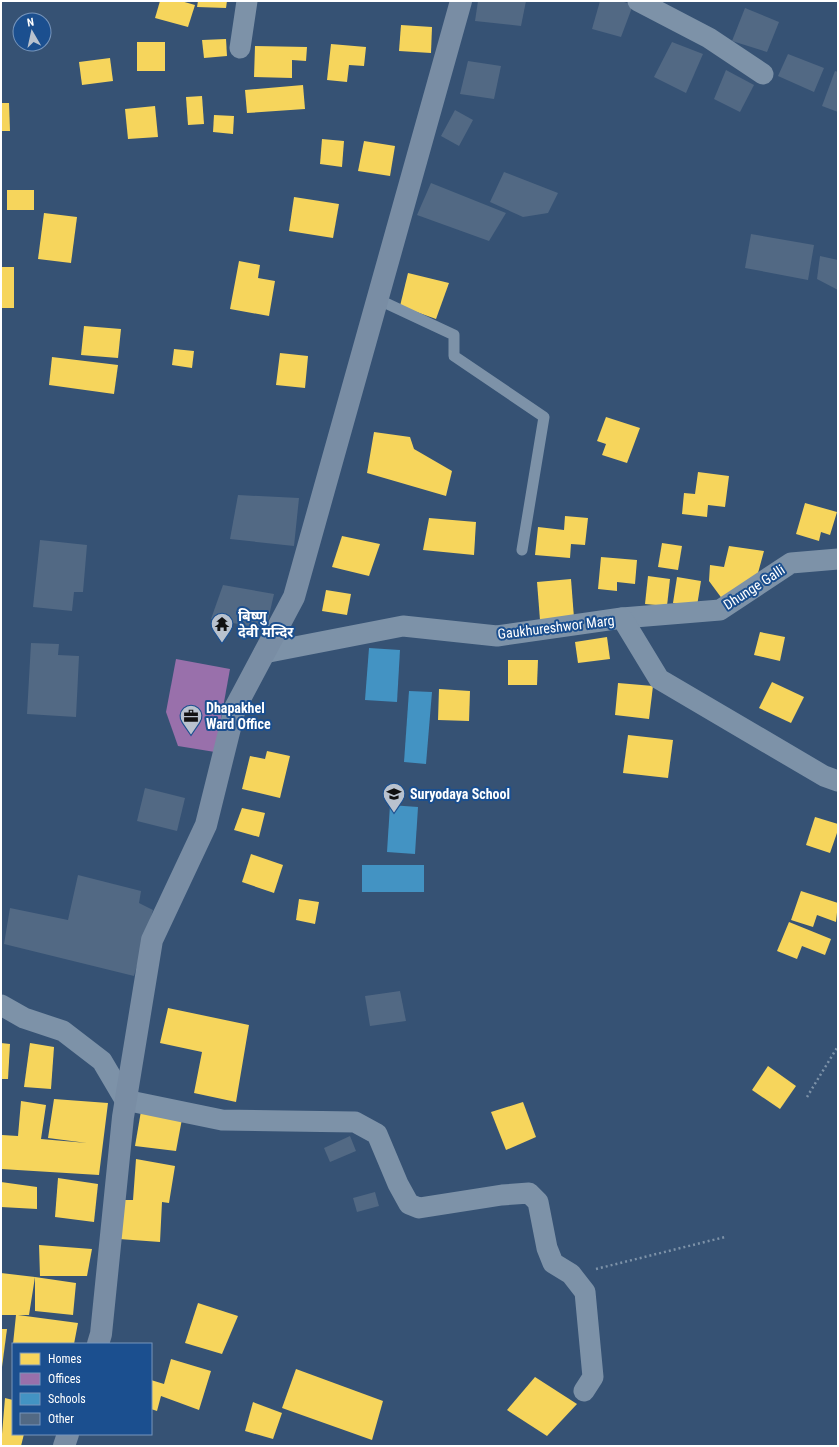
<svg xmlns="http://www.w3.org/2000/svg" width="839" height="1447" viewBox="0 0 839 1447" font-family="'Roboto Condensed','Noto Sans Devanagari',sans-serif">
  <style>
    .homes { fill: #f6d55c }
    .offices { fill: #9970ab }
    .schools { fill: #4393c3 }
    .building { fill: #526984 }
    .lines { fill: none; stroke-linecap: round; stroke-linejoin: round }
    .path { stroke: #7d92a8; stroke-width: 2.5; stroke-dasharray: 2 3; stroke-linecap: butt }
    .service { stroke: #7d92a8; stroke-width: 11 }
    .minor { stroke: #7d92a8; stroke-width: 21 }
    .secondary { stroke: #798da4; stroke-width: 22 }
    .labels { text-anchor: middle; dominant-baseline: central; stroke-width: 4; stroke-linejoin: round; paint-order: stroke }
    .street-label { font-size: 14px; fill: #fff; stroke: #1b4f8f }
    .poi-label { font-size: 14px; font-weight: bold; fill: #fff; stroke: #1b4f8f; text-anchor: start }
  </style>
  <rect width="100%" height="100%" fill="#365274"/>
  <g class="homes">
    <polygon points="160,1 181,1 195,5 188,27 155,18"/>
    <polygon points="198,1 227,1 226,8 197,7"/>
    <polygon points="401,25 432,27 431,53 399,51"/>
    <polygon points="226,39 227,56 204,58 202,40"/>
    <rect x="137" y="42" width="28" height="29"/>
    <polygon points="331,44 366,47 364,66 349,65 347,82 327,80"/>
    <polygon points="255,46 307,47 306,61 292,60 292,78 254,77"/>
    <polygon points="110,58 113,81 82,85 79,62"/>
    <polygon points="303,85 305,109 247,113 245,90"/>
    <polygon points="202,96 204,124 188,125 186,97"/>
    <polygon points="1,103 9,103 10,131 1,131"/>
    <polygon points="155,106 158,137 128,139 125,109"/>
    <polygon points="214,115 234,116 233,134 213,132"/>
    <polygon points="322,139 344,141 342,167 320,164"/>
    <polygon points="364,141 395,146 390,176 358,171"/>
    <rect x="7" y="190" width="27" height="20"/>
    <polygon points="294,197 339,204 333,238 289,231"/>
    <polygon points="44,213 77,217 71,263 38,259"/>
    <polygon points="239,261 260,265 258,278 275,281 269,316 230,309"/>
    <rect x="1" y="267" width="13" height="41"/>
    <polygon points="408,273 449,283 436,319 400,306"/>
    <polygon points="84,326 121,329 118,358 81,355"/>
    <polygon points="174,349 194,351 192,368 172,365"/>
    <polygon points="280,353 308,356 305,388 276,385"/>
    <polygon points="52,357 118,365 114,394 49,385"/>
    <polygon points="606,417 640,428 627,463 602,455 606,444 597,441"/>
    <polygon points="374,432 410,437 414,449 452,471 446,496 367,473"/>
    <polygon points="698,472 729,476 725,507 708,505 707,517 682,514 684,493 695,494"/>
    <polygon points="805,503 837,512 830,535 821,532 819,541 796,534"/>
    <polygon points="565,516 588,518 585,545 571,544 570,558 535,555 538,527 564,530"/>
    <polygon points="429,518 476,522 474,555 423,550"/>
    <polygon points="342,536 380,544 369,576 332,567"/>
    <polygon points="662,543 682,546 678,570 658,567"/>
    <polygon points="729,546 764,551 758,573 723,600 709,581 710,565 724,567"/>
    <polygon points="601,557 637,560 635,584 617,582 617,591 598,589"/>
    <polygon points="648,576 670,579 667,606 645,604"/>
    <polygon points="677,577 701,581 697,606 673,603"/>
    <polygon points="571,579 574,618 540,620 537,582"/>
    <polygon points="326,590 351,594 347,615 322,611"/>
    <polygon points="760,632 785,637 780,661 754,655"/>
    <polygon points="607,637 610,659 578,663 575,642"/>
    <polygon points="508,660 538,660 537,685 508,685"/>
    <polygon points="772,682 804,697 791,723 759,708"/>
    <polygon points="618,683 653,686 649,719 615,715"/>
    <polygon points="439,689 470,691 469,721 438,720"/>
    <polygon points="628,735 673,740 668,778 623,773"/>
    <polygon points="267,751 290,756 280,798 242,789 250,756 265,759"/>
    <polygon points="242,808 265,813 259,837 234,830"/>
    <polygon points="815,817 838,824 838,830 830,853 806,845"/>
    <polygon points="251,854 283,865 274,893 242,882"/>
    <polygon points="801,891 838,903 836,922 817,915 813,927 791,920"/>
    <polygon points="299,899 319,902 315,924 296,920"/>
    <polygon points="789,922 831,939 825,955 802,946 797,959 777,951"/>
    <polygon points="168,1008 249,1025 236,1102 194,1093 202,1052 160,1043"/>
    <polygon points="1,1043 10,1044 8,1079 1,1079"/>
    <polygon points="30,1043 54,1047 51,1089 24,1087"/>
    <polygon points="768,1066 796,1086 780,1109 752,1090"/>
    <polygon points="54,1099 108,1103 99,1175 1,1169 2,1135 18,1136 21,1101 46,1105 41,1139 87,1143 48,1138"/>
    <polygon points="523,1102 536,1137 506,1150 491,1112"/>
    <polygon points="141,1111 182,1119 176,1151 135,1146"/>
    <polygon points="136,1159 175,1166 169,1203 162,1202 160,1242 119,1239 122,1200 133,1200"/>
    <polygon points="58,1178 98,1184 94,1222 55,1217"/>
    <polygon points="1,1182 37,1187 37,1209 1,1207"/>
    <polygon points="39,1245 92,1249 87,1276 40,1276"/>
    <polygon points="1,1273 35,1277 29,1315 18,1315 78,1323 74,1344 13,1344 16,1315 1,1315"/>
    <polygon points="35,1277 76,1283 73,1315 35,1311"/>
    <polygon points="198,1303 238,1316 222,1354 185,1343"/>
    <polygon points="1,1329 7,1329 2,1367 1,1367"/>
    <polygon points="171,1359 211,1371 199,1410 161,1396 157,1411 151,1409 151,1380 164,1384"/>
    <polygon points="296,1369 383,1401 372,1440 282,1408"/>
    <polygon points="535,1377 577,1404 547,1436 507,1410"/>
    <polygon points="5,1398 13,1400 13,1434 24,1434 21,1446 1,1446"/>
    <polygon points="253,1402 282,1413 273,1439 245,1431"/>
  </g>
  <polygon class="offices" points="176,659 230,669 215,752 178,746 166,712"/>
  <g class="schools">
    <polygon points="369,648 400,650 397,702 365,700"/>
    <polygon points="409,691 432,692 426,764 404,762"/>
    <polygon points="390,805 418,807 415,854 387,852"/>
    <rect x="362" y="865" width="62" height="27"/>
  </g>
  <g class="building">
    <polygon points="478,1 526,1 521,26 475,21"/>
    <polygon points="600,1 621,1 633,5 621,37 592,29"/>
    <polygon points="745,8 779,22 767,52 732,41"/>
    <polygon points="672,42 703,54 686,93 654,77"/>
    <polygon points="788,54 824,68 814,92 778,76"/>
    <polygon points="468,61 501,66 494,99 460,94"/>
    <polygon points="726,70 754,85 740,112 714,99"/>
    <polygon points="835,71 838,72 838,112 822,106"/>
    <polygon points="455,110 473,120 459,146 441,136"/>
    <polygon points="504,172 558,193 548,213 523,217 490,202"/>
    <polygon points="431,183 506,213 489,241 417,215"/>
    <polygon points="751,234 814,245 808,280 745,268"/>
    <polygon points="820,256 838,260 838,290 817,279"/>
    <polygon points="238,495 299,498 294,546 230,539"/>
    <polygon points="40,540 87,545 83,592 74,592 72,611 33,607"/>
    <polygon points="223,585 274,594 266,629 211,619"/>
    <polygon points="31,643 59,644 58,655 79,656 76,717 27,714"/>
    <polygon points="145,788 185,798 177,831 137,821"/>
    <polygon points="78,875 141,891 139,903 153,910 134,976 4,944 10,908 68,920"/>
    <polygon points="400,991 406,1021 370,1026 365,996"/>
    <polygon points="350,1136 356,1151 330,1162 324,1148"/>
    <polygon points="375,1192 379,1206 357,1212 353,1198"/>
  </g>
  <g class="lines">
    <g class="path">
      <polyline points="807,1097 838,1046"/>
      <polyline points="596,1269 725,1237"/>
    </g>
    <polyline class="service" points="377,299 454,335 454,356 544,417 522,550"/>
    <g class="minor">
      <polyline points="638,1 709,38 763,74"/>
      <polyline points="240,48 247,1"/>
      <polyline points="622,618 720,610 791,563 838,559"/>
      <polyline points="264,653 403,626 497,636 622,618 659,679 824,776 838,781"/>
      <polyline points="1,1005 24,1018 63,1031 102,1061 125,1100 222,1120 355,1122 377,1134 398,1184 409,1204 419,1208 502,1195 529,1193 538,1202 547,1248 553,1263 571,1274 585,1292 593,1377 584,1391"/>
    </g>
    <g class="secondary">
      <polyline points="98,1344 101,1334 123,1117 152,940 206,825 235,708 294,597 461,1"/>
      <polyline points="64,1446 68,1434"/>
    </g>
  </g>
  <defs>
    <g id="temple-pin" transform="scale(1.15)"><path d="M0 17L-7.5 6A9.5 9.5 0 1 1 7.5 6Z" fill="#b9c2ce" stroke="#1b4f8f"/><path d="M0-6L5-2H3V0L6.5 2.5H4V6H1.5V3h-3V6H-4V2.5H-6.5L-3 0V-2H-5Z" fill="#111"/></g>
    <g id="office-pin" transform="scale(1.15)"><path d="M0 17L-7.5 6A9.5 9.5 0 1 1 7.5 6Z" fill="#b9c2ce" stroke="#1b4f8f"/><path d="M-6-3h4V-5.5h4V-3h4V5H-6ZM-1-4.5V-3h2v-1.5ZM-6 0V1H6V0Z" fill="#111"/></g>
    <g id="school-pin" transform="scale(1.15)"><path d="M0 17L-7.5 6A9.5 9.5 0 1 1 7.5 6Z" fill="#b9c2ce" stroke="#1b4f8f"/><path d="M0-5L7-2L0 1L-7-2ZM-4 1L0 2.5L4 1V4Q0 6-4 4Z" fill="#111"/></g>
  </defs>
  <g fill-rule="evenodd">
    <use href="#temple-pin" x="222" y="624"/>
    <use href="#office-pin" x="191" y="716"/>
    <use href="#school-pin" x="394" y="794"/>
  </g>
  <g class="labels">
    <g class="street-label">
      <text transform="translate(754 587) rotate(-33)">Dhunge Galli</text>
      <text transform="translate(556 627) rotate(-7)">Gaukhureshwor Marg</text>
    </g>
    <g class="poi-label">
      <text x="238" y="616">बिष्णु<tspan x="238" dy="16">देवी मन्दिर</tspan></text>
      <text x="206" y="708">Dhapakhel<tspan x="206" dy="16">Ward Office</tspan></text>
      <text x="410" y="794">Suryodaya School</text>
    </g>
  </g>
  <rect width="839" height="1447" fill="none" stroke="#ffffff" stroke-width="4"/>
  <rect x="12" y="1343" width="140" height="92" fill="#1b4f8f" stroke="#7695bc"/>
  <rect x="20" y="1353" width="20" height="12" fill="#f6d55c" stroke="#7695bc"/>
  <text x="48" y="1363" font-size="12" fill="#ffffff">Homes</text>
  <rect x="20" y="1373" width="20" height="12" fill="#9970ab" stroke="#7695bc"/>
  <text x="48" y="1383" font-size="12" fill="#ffffff">Offices</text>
  <rect x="20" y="1393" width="20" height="12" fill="#4393c3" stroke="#7695bc"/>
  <text x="48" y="1403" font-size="12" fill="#ffffff">Schools</text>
  <rect x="20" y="1413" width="20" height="12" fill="#526984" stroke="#7695bc"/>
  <text x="48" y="1423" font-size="12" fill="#ffffff">Other</text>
  <g transform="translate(32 32) rotate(351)"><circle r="19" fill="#1b4f8f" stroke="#7695bc"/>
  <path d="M0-3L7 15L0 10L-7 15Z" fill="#b9c2ce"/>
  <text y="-6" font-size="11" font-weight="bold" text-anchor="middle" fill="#ffffff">N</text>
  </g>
</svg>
